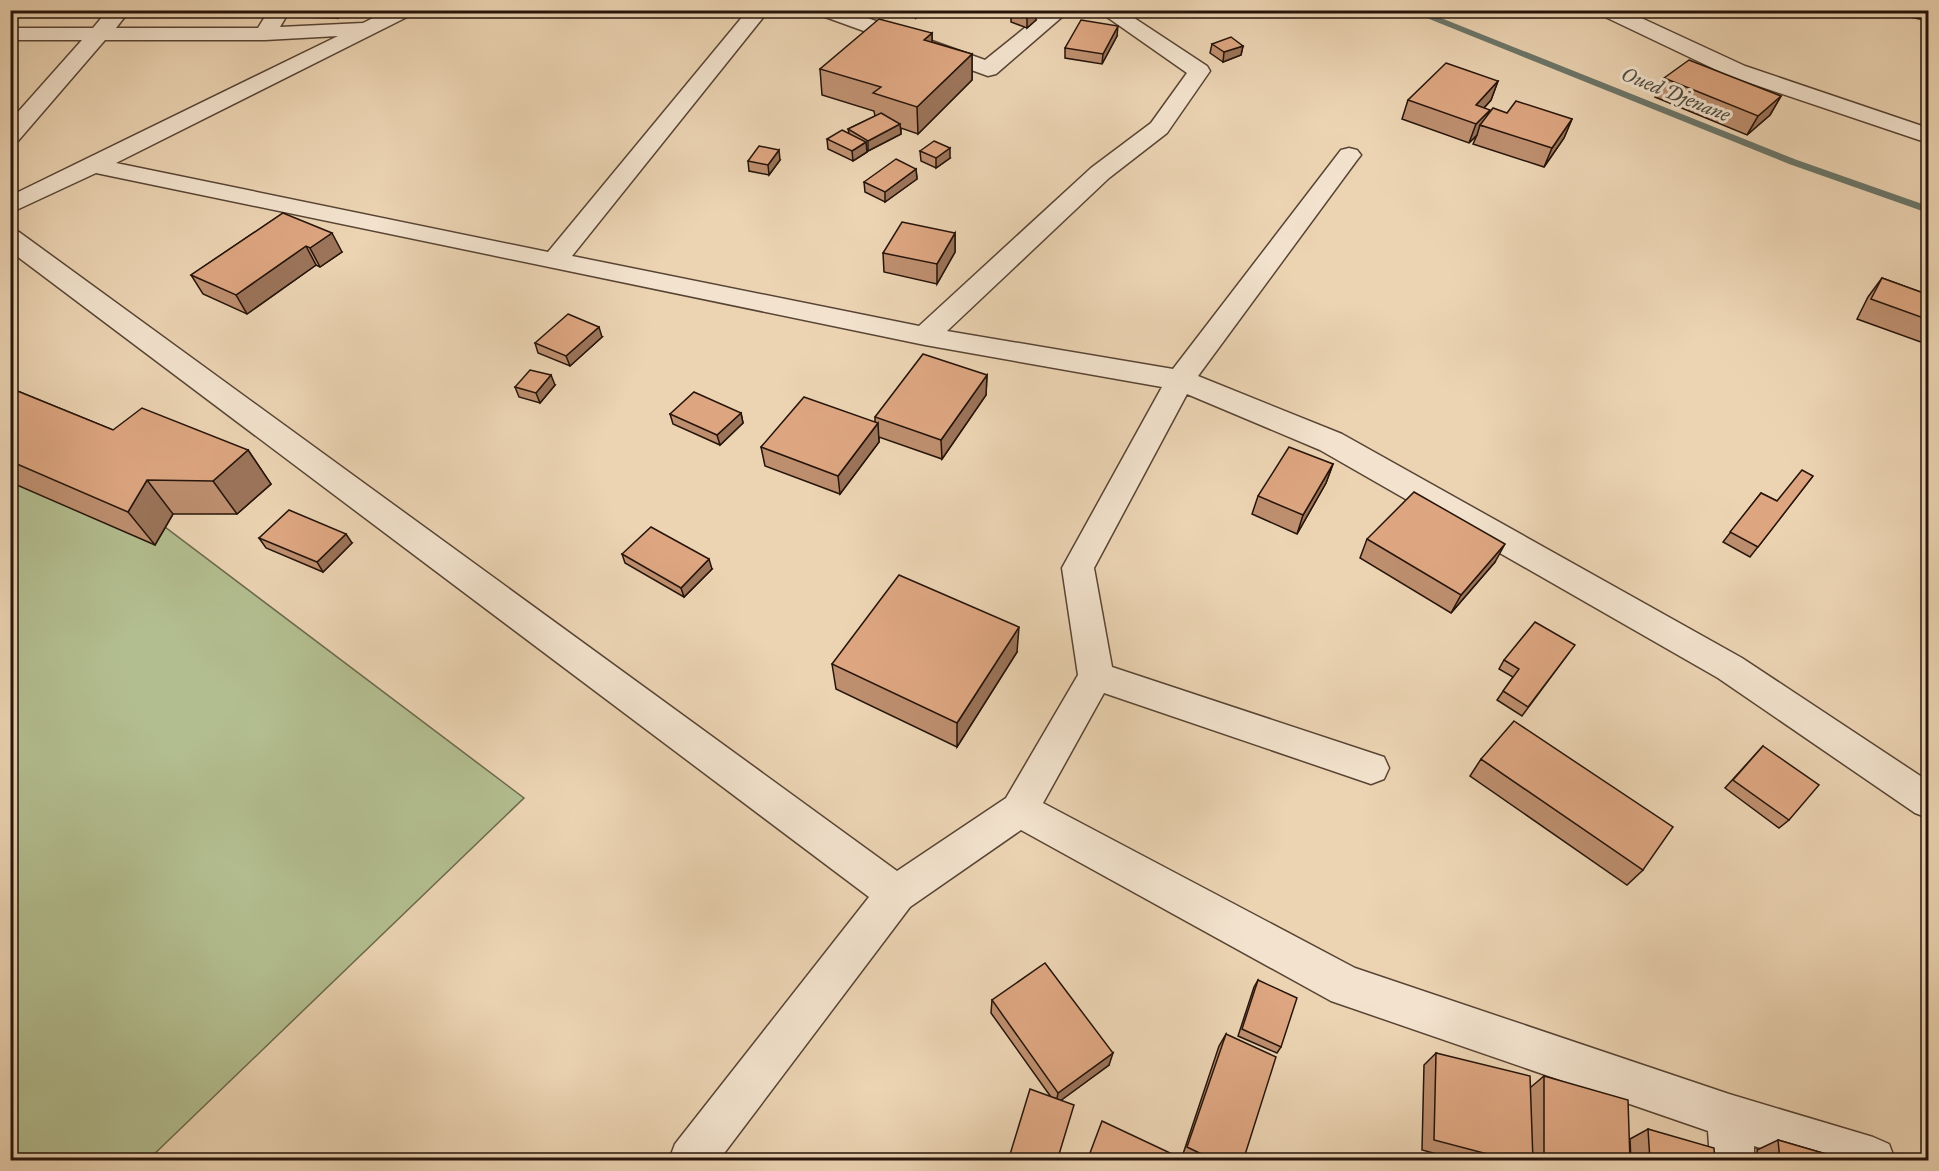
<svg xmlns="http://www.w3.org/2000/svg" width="1939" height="1171" viewBox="0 0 1939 1171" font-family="'IM FELL Great Primer',serif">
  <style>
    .green { fill: #b3be90; stroke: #6c694d; stroke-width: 1.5 }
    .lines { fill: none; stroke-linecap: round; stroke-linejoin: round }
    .stream { fill: #6b7669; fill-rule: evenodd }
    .minor-casing { stroke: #584434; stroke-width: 3 }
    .minor { fill: #f3e3ce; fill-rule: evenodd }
    .wall { fill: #be8f6f; stroke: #26140a; stroke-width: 1.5 }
    .shaded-wall { fill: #9b745a; stroke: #26140a; stroke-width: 1.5 }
    .building { fill: #dda681; stroke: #26140a; stroke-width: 1.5 }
    .labels { text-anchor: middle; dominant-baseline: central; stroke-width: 6; stroke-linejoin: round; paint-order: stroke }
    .far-water-label { font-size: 20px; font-style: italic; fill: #4e4d41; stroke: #f3e3ce }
  </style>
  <rect width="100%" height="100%" fill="#ecd4b3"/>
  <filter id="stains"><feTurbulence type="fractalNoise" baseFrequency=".00333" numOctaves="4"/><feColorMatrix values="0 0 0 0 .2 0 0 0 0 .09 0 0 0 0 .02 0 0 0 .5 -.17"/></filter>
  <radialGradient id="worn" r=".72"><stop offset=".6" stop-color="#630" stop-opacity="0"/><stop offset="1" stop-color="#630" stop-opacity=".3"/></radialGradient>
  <polygon class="green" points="10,410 524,798 148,1160 11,1160"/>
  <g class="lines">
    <polygon class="stream" points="1407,10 1421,10 1797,160 1928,206 1928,213 1789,164"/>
    <g class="minor-casing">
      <g id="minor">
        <polygon points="108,10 130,10 116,28 258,28 269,10 290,10 280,27 363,23 389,10 416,10 413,14 116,163 548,252 748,10 769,10 572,256 919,326 1091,168 1151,123 1187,73 1097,10 1122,10 1207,66 1210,71 1167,133 1109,178 947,331 1173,369 1341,150 1349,148 1357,150 1361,155 1357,160 1198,376 1342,434 1742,658 1928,781 1928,818 1915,813 1718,678 1320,450 1187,394 1094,568 1112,667 1384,757 1389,768 1384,779 1371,784 1104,693 1043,803 1355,968 1729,1094 1873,1137 1889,1144 1895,1160 1801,1160 1754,1146 1754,1160 1710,1160 1708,1131 1331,1001 1021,830 910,907 719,1160 669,1160 675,1144 869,897 10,251 10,230 19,232 897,871 1006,798 1078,675 1062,568 1162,387 925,345 96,173 10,213 10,196 338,36 265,40 105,40 18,141 10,143 10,121 82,40 10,40 10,28 93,28"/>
        <polygon points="814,10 845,10 985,60 1047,10 1070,10 996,74 988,76 817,14"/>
        <polygon points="1596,10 1624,10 1745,66 1928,128 1928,143 1729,76 1599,14"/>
      </g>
    </g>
    <use href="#minor" class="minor"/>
  </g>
  <g class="wall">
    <polygon points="294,10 343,10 338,18 297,17"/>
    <polygon points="895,10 925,10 916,18 895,12"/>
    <polygon points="1906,10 1929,10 1929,21 1905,16"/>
    <polygon points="1011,13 1036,20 1027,28 1011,22"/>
    <polygon points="932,33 932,42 972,54 972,80 918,134 901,128 901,134 868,151 867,150 867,152 853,161 828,149 827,139 849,133 848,129 875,116 874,111 822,95 820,69"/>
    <polygon points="1117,36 1102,64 1065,58 1065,48"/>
    <polygon points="1212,44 1243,46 1241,55 1223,62 1210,53"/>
    <polygon points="1664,78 1781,96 1770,115 1747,135 1655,97"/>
    <polygon points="1498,81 1491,100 1484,108 1487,116 1507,113 1572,119 1564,138 1544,167 1473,144 1477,135 1469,143 1402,119 1408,100"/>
    <polygon points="920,151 950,158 936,168 921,161"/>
    <polygon points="780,160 769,175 749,171 748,161"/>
    <polygon points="916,169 917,179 885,202 865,192 864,182"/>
    <polygon points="283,213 342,252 320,267 316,265 247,314 203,294 191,275"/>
    <polygon points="955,233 955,252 937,284 884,272 883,253"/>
    <polygon points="1882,278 1929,295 1929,345 1857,319 1868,297"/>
    <polygon points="602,337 570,366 538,353 535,343"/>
    <polygon points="987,375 986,395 942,459 879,437 879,442 840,494 765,466 761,447 875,422 875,417"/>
    <polygon points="555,385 540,403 519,397 515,387"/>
    <polygon points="10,388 113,430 248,450 271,484 237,514 173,514 155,545 10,482"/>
    <polygon points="741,413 743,423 720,445 673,424 670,414"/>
    <polygon points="1333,464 1326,483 1297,534 1252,514 1258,496"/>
    <polygon points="1813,476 1750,557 1723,542 1761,493 1777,501"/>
    <polygon points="259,538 352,543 323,572 266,548"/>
    <polygon points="1367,539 1495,562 1451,613 1360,558"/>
    <polygon points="622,554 712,569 684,597 625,563"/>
    <polygon points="1017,652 957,747 836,689 832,664"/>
    <polygon points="1568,654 1522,716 1497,700 1513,677 1499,669 1504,660"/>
    <polygon points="1763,746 1789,820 1779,828 1725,788"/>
    <polygon points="1481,759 1643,870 1627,885 1470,776"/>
    <polygon points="1258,980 1281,1047 1277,1053 1238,1036 1254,987"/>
    <polygon points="992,1000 1109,1065 1061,1100 1051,1097 991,1013"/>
    <polygon points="1226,1034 1243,1161 1189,1161 1182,1157 1219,1046"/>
    <polygon points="1436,1053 1531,1087 1544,1076 1630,1161 1462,1161 1422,1150 1424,1065"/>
    <polygon points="1648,1129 1715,1161 1631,1161 1630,1139"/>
    <polygon points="1778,1140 1850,1161 1758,1161 1757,1150"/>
  </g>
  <g class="shaded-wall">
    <polygon points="335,10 343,10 338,18"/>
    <polygon points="916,10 925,10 916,18"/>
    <polygon points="1036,11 1036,20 1027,28 1027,18"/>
    <polygon points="1118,26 1117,36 1102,64 1103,54"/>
    <polygon points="932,33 932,60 924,40"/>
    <polygon points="1243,46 1241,55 1223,62 1224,52"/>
    <polygon points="972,54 972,80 918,134 917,107"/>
    <polygon points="1498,81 1491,100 1471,122 1476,105"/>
    <polygon points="1781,96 1770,115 1747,135 1758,116"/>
    <polygon points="1490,110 1483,126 1480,125 1477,135 1469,143 1476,124"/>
    <polygon points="1572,119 1564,138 1544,167 1552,148"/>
    <polygon points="900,124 901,134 868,151 868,141"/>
    <polygon points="866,142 867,152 853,161 852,151"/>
    <polygon points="950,148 950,158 936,168 936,158"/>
    <polygon points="779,150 780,160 769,175 768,165"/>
    <polygon points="916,169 917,179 885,202 885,192"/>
    <polygon points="332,233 342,252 320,267 310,248"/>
    <polygon points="955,233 955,252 937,284 937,264"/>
    <polygon points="306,246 316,265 247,314 236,295"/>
    <polygon points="599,327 602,337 570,366 566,356"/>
    <polygon points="551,375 555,385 540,403 536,393"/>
    <polygon points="987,375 986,395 942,459 941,440"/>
    <polygon points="741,413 743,423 720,445 717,435"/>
    <polygon points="878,423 879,442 840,494 838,476"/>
    <polygon points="248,450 271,484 237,514 213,481"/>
    <polygon points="1333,464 1326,483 1297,534 1303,515"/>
    <polygon points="147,480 173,514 155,545 128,512"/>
    <polygon points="346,534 352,543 323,572 317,562"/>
    <polygon points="1505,544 1495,562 1451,613 1461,595"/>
    <polygon points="709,559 712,569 684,597 681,588"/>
    <polygon points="1019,627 1017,652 957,747 957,723"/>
    <polygon points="1113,1053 1109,1065 1056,1104 1058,1093"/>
  </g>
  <g class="building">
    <polygon points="1014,10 1035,10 1036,11 1027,18 1011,13"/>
    <polygon points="879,19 932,33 924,40 972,54 917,107 873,93 881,87 820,69"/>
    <polygon points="1081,20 1118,26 1103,54 1065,48"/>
    <polygon points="1231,37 1243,46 1224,52 1212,44"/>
    <polygon points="1689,60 1781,96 1758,116 1664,78"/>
    <polygon points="1446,63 1498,81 1476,105 1490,110 1476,124 1408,100"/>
    <polygon points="1516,101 1572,119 1552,148 1480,125 1493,108 1507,113"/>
    <polygon points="881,113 900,124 868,141 848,129"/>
    <polygon points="842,130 866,142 852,151 827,139"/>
    <polygon points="934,141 950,148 936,158 920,151"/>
    <polygon points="759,146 779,150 768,165 748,161"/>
    <polygon points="896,159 916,169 885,192 864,182"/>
    <polygon points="283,213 332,233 310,248 306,246 236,295 191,275"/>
    <polygon points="902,222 955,233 937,264 883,253"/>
    <polygon points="1882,278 1929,295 1929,320 1871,299"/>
    <polygon points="568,314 599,327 566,356 535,343"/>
    <polygon points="923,354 987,375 941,440 875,417"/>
    <polygon points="530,370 551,375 536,393 515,387"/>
    <polygon points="10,388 113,430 142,408 248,450 213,481 147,480 128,512 10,461"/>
    <polygon points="694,392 741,413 717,435 670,414"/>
    <polygon points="804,397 878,423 838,476 761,447"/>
    <polygon points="1289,447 1333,464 1303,515 1258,496"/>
    <polygon points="1802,470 1813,476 1758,547 1730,532 1761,493 1777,501"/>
    <polygon points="1414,492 1505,544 1461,595 1367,539"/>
    <polygon points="289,510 346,534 317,562 259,538"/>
    <polygon points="651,527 709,559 681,588 622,554"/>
    <polygon points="899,575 1019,627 957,723 832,664"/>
    <polygon points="1535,622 1575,645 1528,707 1503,691 1519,669 1504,660"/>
    <polygon points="1514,721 1673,827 1643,870 1481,759"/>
    <polygon points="1763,746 1819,785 1789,820 1733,780"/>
    <polygon points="1045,963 1113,1053 1058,1093 992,1000"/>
    <polygon points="1258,980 1297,998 1281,1047 1242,1029"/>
    <polygon points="1226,1034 1276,1057 1243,1161 1216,1161 1187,1147"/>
    <polygon points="1436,1053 1530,1076 1533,1161 1514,1161 1434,1140"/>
    <polygon points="1544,1076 1628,1100 1630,1161 1544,1161"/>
    <polygon points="1030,1089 1074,1105 1057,1161 1008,1161"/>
    <polygon points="1102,1121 1185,1160 1185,1161 1087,1161"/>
    <polygon points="1648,1129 1714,1148 1715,1161 1650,1161"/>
    <polygon points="1778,1140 1850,1161 1780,1161"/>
  </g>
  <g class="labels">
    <g class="far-water-label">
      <text transform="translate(1676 94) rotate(22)">Oued Djenane</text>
    </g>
  </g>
  <rect width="1939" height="1171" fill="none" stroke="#ecd4b3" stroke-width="36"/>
  <rect x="12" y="12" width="1915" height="1147" fill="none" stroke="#26140a" stroke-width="3"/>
  <rect x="18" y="18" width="1903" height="1135" fill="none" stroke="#26140a" stroke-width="1.5"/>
  <rect width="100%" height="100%" filter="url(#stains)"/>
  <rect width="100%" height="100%" fill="url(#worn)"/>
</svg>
